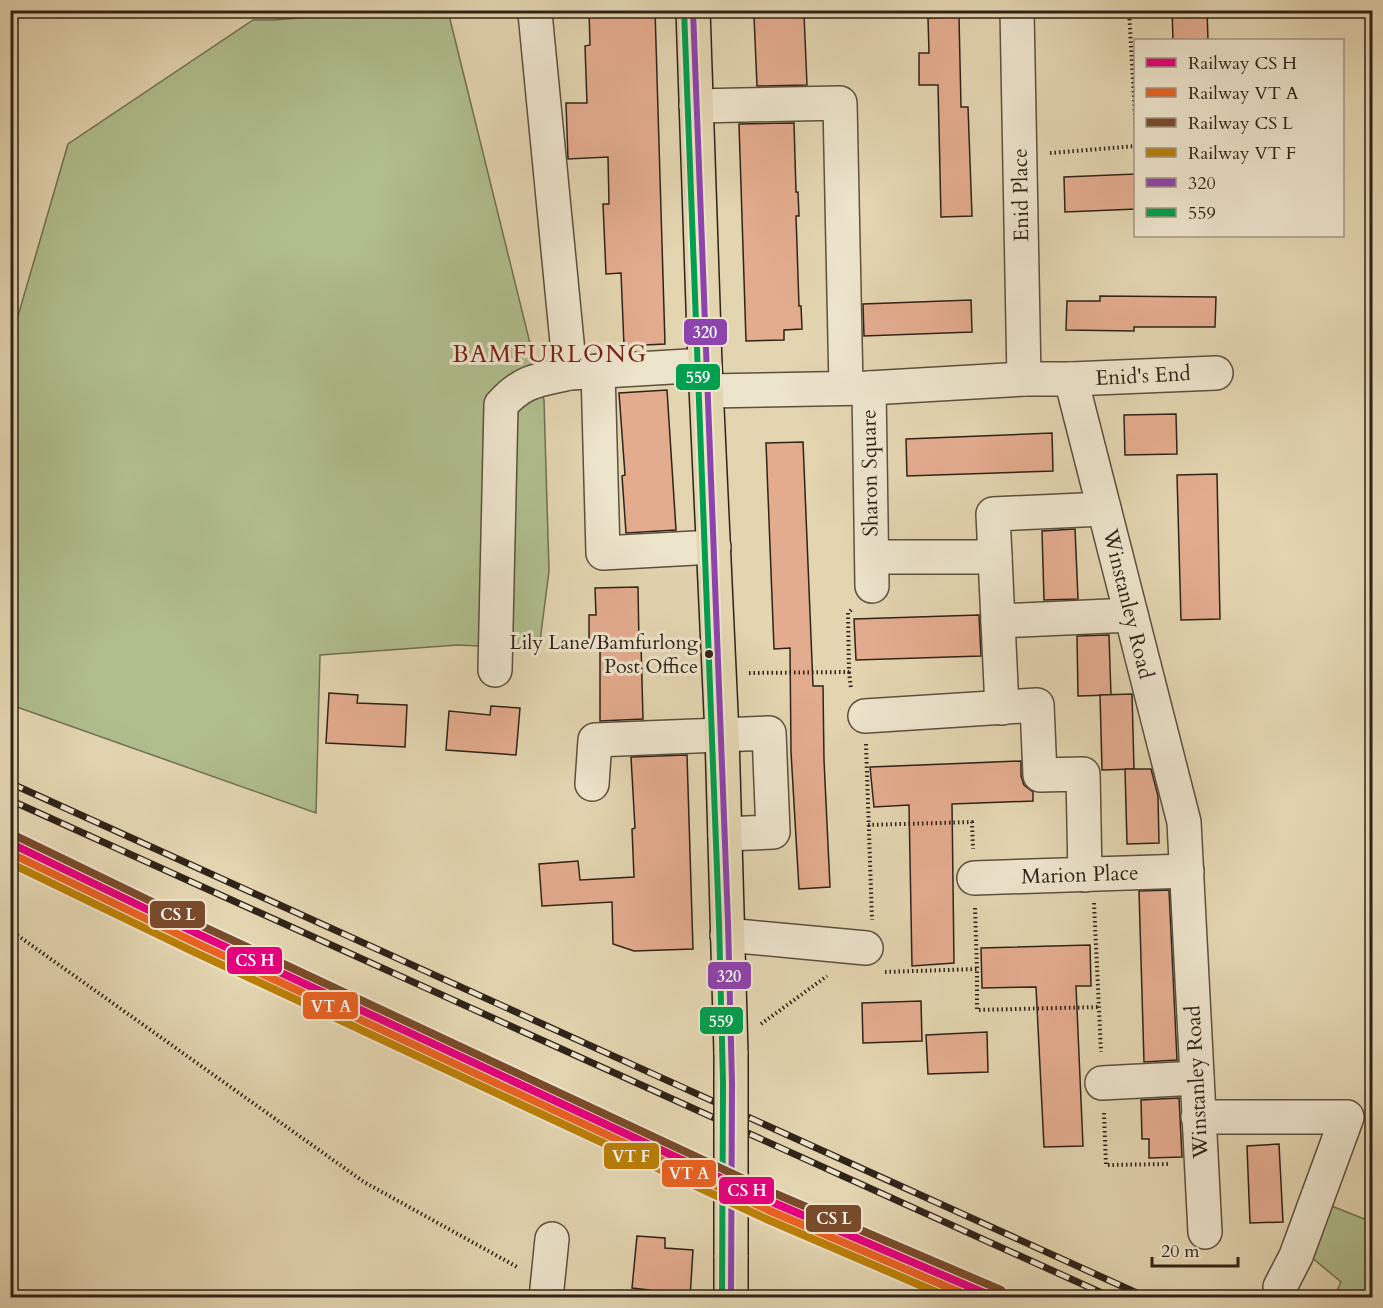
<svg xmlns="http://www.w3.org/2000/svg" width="1383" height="1308" viewBox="0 0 1383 1308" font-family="Cardo,serif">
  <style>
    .green { fill: #b0be8d; stroke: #707052; stroke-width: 1.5 }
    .building { fill: #e4ac8f; stroke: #302318; stroke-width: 1.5 }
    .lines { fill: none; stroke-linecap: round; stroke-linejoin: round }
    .minor-casing { stroke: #5d503e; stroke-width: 36 }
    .major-casing { stroke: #302318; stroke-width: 36 }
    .path { stroke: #302318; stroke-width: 4; stroke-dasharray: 1.5 3; stroke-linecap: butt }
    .minor { stroke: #ede4cc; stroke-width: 33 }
    .major { stroke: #e3d5b0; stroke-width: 33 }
    .rail-casing { stroke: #302318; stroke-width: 7 }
    .rail { stroke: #ede4cc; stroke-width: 4.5; stroke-dasharray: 14; stroke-linecap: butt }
    .major-bridge-casing { stroke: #302318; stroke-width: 36; stroke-linecap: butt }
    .major-bridge { stroke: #e3d5b0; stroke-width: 33 }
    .bus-1-casing { stroke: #ede4cc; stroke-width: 10 }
    .bus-2-casing { stroke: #ede4cc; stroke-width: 10 }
    .bus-1 { stroke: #8e44ad; stroke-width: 6 }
    .bus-2 { stroke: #029f4e; stroke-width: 6 }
    .rail-1-casing { stroke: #ede4cc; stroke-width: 12 }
    .rail-2-casing { stroke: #ede4cc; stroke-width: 12 }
    .rail-3-casing { stroke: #ede4cc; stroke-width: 12 }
    .rail-4-casing { stroke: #ede4cc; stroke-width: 12 }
    .rail-1 { stroke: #e5007d; stroke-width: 8 }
    .rail-2 { stroke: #e86222; stroke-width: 8 }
    .rail-3 { stroke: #7a4b2a; stroke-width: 8 }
    .rail-4 { stroke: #bb7f07; stroke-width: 8 }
    .bus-dot { fill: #302318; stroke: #ede4cc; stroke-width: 2 }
    .labels { text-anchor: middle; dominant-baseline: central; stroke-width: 6; stroke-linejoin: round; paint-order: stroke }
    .bus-label { font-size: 20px; fill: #302318; stroke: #ede4cc; text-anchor: end }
    .street-label { font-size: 21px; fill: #302318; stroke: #ede4cc }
    .quarter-label { font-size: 24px; letter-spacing: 1.5px; fill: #7a1f14; stroke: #ede4cc }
    .line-badge { stroke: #ede4cc; stroke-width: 2 }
    .badge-label { font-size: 16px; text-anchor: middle; font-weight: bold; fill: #fff }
  </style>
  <rect width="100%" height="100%" fill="#e3d5b0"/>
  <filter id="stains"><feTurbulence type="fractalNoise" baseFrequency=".00333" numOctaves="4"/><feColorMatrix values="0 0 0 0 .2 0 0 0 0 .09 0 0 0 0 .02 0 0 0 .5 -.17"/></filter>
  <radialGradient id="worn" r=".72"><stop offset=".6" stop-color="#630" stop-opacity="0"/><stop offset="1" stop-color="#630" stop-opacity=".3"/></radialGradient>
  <g class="green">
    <polygon points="386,11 448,11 544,400 549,571 539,649 458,645 320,655 316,813 11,705 11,324 18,316 68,144 253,20 274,20"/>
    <polygon points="1329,1205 1372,1222 1372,1297 1334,1297 1341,1282 1310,1256"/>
  </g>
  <g class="building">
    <polygon points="589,10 655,10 665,344 624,346 621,273 606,274 603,204 609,204 608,157 568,159 566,103 587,103 585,46 590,45"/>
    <polygon points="1172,10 1207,10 1208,40 1173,40"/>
    <polygon points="804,14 807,85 757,86 754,16"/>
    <polygon points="959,17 961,107 968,107 972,216 941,217 938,85 919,85 919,53 929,53 928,18"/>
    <polygon points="794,123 796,192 798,192 799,216 796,216 799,306 801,306 802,329 784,330 784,340 746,341 739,124"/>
    <polygon points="1136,174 1136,209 1065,212 1064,177"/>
    <polygon points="1100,296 1216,297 1215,327 1134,327 1134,331 1066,330 1067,301 1100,301"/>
    <polygon points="971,300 972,332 864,336 863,304"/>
    <polygon points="667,390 676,530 626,533 622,476 625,475 619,393"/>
    <polygon points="1176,414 1177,454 1125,455 1124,415"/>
    <polygon points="1052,433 1053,471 907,476 906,439"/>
    <polygon points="803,442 813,686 823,686 824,760 830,887 799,889 791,752 790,648 774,649 766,443"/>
    <polygon points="1217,474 1220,619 1181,620 1177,475"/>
    <polygon points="1075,529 1078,599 1044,600 1042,531"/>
    <polygon points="638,587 639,644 641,644 643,719 600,721 600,640 589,640 589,615 596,615 595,588"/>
    <polygon points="979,615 981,656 856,660 854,619"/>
    <polygon points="1109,635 1111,695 1078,696 1077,636"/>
    <polygon points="329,693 358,695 357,703 407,705 405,747 326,743"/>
    <polygon points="1132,694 1134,769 1102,770 1100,695"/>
    <polygon points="491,706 520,708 516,755 446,750 449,711 490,715"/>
    <polygon points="687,755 693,949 634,951 613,944 612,902 542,906 539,864 578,861 580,880 634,877 632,829 635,828 631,757"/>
    <polygon points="1021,761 1021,776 1024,785 1033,792 1033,801 952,804 954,963 912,966 909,805 874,807 870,767"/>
    <polygon points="1125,769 1151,769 1158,796 1159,843 1127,844"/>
    <polygon points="1169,890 1177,1060 1144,1062 1139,891"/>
    <polygon points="1090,945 1091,986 1076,986 1083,1146 1044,1147 1036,987 982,988 981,948"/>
    <polygon points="921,1001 922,1041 863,1043 862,1003"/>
    <polygon points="987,1032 988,1072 928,1074 926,1035"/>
    <polygon points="1179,1098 1182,1157 1149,1158 1149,1139 1142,1139 1141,1100"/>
    <polygon points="1279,1144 1283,1222 1250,1223 1247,1146"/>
    <polygon points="637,1236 665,1238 665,1248 693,1250 690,1298 649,1298 649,1290 632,1288"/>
  </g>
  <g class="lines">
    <g class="minor-casing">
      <g id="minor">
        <polyline points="1017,10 1024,379"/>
        <polyline points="535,13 570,373 705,365"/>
        <polyline points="696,106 840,103 846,388"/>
        <polyline points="598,371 603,553 714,547"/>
        <polyline points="1071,379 1216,373"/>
        <polyline points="869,388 872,586"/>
        <polyline points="707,391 869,388 1024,379 1071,379 1184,822 1205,1232"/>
        <polyline points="872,557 995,557"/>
        <polyline points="998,621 1131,615"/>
        <path d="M495,670L501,405C523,380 539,380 570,373"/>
        <polyline points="1002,708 993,514 1104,509"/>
        <polyline points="865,716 1037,705 1040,775 1083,774 1085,875"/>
        <polyline points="592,784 595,740 769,733 773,832 725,834"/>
        <polyline points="974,878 1187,871"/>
        <polyline points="727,935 866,948"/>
        <polyline points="1102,1083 1197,1078"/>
        <polyline points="1198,1117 1347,1117 1296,1256 1280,1287"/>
        <polyline points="546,1298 552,1239"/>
      </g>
    </g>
    <g class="major-casing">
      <g id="major">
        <polyline points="693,10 705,365 722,735 731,1054"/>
        <polyline points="731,1255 731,1298"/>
      </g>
    </g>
    <g class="path">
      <polyline points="1129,10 1136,133"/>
      <polyline points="1050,153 1136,146"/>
      <polyline points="849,672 851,688"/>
      <polyline points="749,673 849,672 848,613 852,609"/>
      <polyline points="866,744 872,920"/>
      <polyline points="868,825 972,822 973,849"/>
      <polyline points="1094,903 1101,1052"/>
      <polyline points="975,908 977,969"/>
      <polyline points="10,930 364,1182 519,1268"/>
      <polyline points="885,972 977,969 977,1010 1099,1007"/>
      <polyline points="761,1024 827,976"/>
      <polyline points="1104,1113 1106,1165 1170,1164"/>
      <polyline points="575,1292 616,1298"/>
    </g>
    <use href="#minor" class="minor"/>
    <use href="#major" class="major"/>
    <g class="rail-casing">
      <g id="rail">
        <polyline points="10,783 1148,1298"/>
        <polyline points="10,800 1113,1298"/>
      </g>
    </g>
    <use href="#rail" class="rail"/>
    <g class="major-bridge-casing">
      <polyline id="major-bridge" points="731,1255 731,1054"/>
    </g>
    <use href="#major-bridge" class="major-bridge"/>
    <g class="bus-1-casing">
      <polyline id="bus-1" points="693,10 728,922 732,1083 731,1298"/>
    </g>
    <g class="bus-2-casing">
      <polyline id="bus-2" points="684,10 719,922 723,1083 722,1298"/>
    </g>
    <use href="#bus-1" class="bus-1"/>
    <use href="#bus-2" class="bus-2"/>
    <g class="rail-1-casing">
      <polyline id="rail-1" points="10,843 198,934 772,1202 996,1298"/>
    </g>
    <g class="rail-2-casing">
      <polyline id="rail-2" points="10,853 194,942 768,1210 973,1298"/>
    </g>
    <g class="rail-3-casing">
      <polyline id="rail-3" points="14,835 202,926 776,1194 1001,1290"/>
    </g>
    <g class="rail-4-casing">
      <polyline id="rail-4" points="10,863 190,950 764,1218 950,1298"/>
    </g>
    <use href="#rail-1" class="rail-1"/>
    <use href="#rail-2" class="rail-2"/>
    <use href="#rail-3" class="rail-3"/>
    <use href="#rail-4" class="rail-4"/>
  </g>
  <circle class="bus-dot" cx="709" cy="654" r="5"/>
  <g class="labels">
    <g class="bus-label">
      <text x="698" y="642">Lily Lane/Bamfurlong<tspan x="698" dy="24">Post Office</tspan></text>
    </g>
    <g class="street-label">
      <text transform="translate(1021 195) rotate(-91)">Enid Place</text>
      <text transform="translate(1143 376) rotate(-3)">Enid's End</text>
      <text transform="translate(870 473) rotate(-91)">Sharon Square</text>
      <text transform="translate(1128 604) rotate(76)">Winstanley Road</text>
      <text transform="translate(1080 875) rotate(-2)">Marion Place</text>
      <text transform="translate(1197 1082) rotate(-93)">Winstanley Road</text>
    </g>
    <g class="quarter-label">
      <text x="550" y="354">BAMFURLONG</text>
    </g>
  </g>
  <g class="line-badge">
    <rect x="683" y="318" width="45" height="28" rx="6" fill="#8e44ad"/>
    <rect x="675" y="363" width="46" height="28" rx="6" fill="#029f4e"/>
    <rect x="149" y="900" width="57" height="29" rx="6" fill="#7a4b2a"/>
    <rect x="226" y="946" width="57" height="29" rx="6" fill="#e5007d"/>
    <rect x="707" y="961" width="45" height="29" rx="6" fill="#8e44ad"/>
    <rect x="302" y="991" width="57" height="29" rx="6" fill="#e86222"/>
    <rect x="699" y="1006" width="45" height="29" rx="6" fill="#029f4e"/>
    <rect x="603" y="1142" width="57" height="28" rx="6" fill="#bb7f07"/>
    <rect x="661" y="1159" width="56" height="29" rx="6" fill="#e86222"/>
    <rect x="718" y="1176" width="57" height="29" rx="6" fill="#e5007d"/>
    <rect x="805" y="1204" width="57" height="29" rx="6" fill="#7a4b2a"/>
  </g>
  <g class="badge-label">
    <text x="705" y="338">320</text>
    <text x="698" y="383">559</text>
    <text x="178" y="920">CS L</text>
    <text x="255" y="966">CS H</text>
    <text x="729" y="982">320</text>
    <text x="331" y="1012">VT A</text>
    <text x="721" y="1027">559</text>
    <text x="631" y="1162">VT F</text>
    <text x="689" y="1179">VT A</text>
    <text x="747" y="1196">CS H</text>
    <text x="834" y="1224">CS L</text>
  </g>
  <rect width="1383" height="1308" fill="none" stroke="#e3d5b0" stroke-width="36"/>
  <rect x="12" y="12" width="1359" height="1284" fill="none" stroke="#302318" stroke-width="3"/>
  <rect x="18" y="18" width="1347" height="1272" fill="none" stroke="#302318" stroke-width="1.5"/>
  <rect x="1134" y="39" width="210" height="198" fill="#ede4cc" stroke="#a19784" stroke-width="1.5"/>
  <rect x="1146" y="58" width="30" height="9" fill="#e5007d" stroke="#a19784" stroke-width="1.5"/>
  <text x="1188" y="69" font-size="18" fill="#302318">Railway CS H</text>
  <rect x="1146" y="88" width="30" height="9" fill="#e86222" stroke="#a19784" stroke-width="1.5"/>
  <text x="1188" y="99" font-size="18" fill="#302318">Railway VT A</text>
  <rect x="1146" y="118" width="30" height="9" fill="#7a4b2a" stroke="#a19784" stroke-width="1.5"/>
  <text x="1188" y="129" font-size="18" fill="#302318">Railway CS L</text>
  <rect x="1146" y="148" width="30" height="9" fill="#bb7f07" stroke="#a19784" stroke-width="1.5"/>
  <text x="1188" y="159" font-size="18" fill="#302318">Railway VT F</text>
  <rect x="1146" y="178" width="30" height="9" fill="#8e44ad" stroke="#a19784" stroke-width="1.5"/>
  <text x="1188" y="189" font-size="18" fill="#302318">320</text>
  <rect x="1146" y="208" width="30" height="9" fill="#029f4e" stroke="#a19784" stroke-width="1.5"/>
  <text x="1188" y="219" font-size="18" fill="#302318">559</text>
  <path d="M1152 1257v9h86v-9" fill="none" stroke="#302318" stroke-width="3"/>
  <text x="1161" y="1257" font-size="18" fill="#302318" stroke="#ede4cc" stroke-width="4.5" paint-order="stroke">20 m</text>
  <rect width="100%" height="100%" filter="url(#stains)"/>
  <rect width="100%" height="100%" fill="url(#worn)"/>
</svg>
